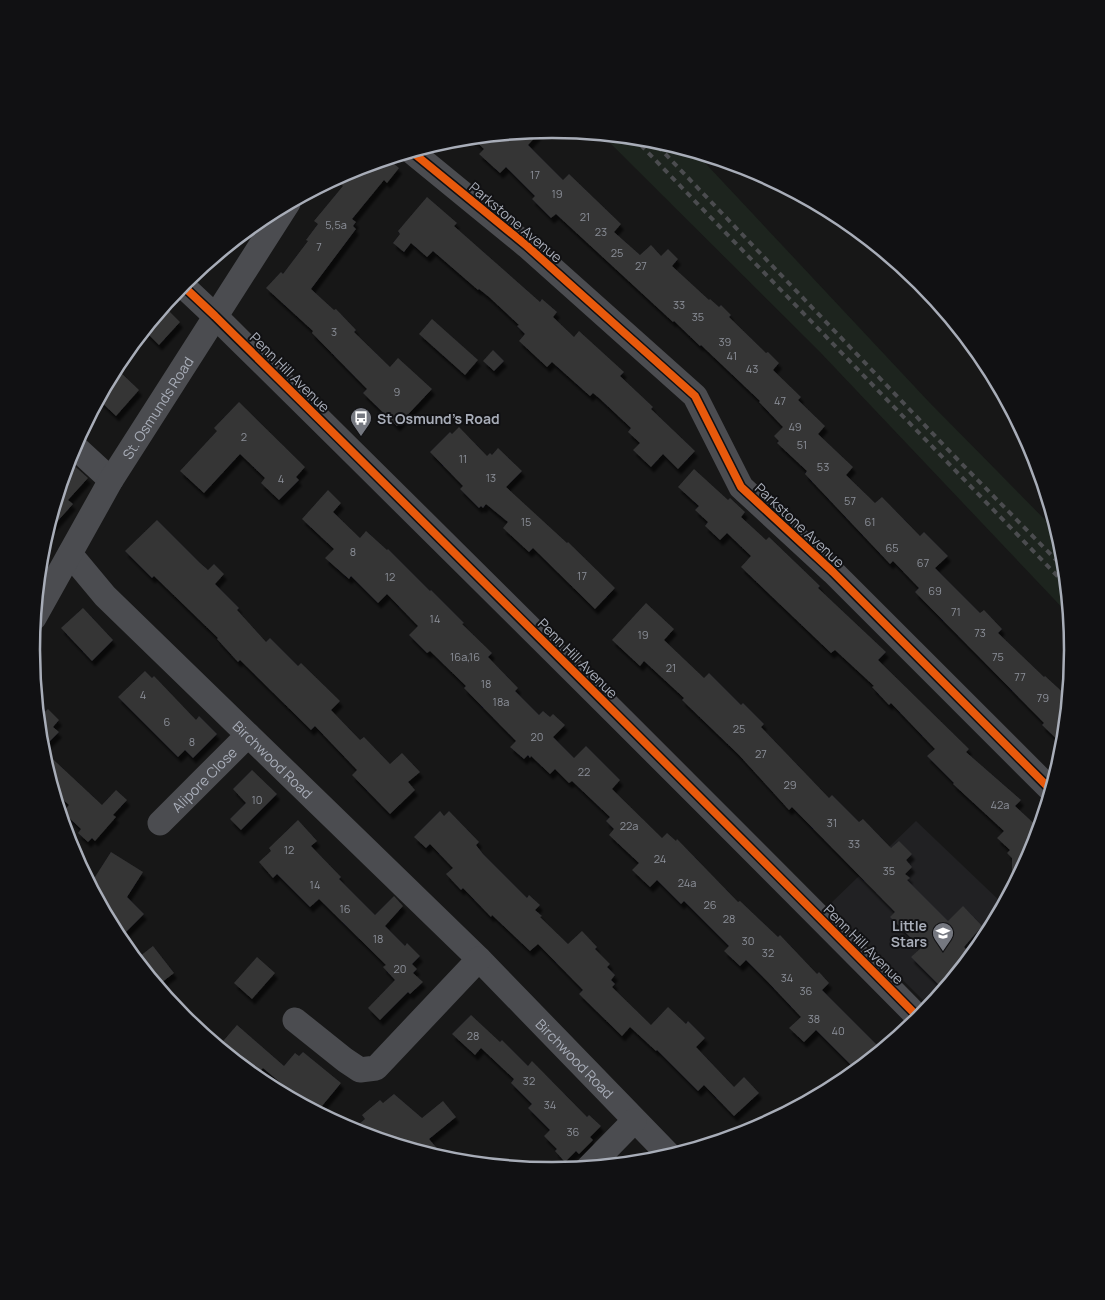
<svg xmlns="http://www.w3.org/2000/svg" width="1105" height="1300" viewBox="0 0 1105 1300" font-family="Manrope,sans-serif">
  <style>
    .built { fill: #212123 }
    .green { fill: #1d241e }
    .building { fill: #353536; filter: url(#shadow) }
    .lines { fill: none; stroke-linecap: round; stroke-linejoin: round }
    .minor { stroke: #4b4c50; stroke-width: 25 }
    .rail { stroke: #4b4c4f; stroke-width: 4; stroke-dasharray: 6 5; stroke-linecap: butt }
    .cycleway-casing { stroke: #111113; stroke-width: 11 }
    .cycleway { stroke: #e8590c; stroke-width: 8 }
    .labels { text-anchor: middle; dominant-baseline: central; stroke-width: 4; stroke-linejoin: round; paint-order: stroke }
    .number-label { font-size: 11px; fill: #8b8f98 }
    .street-label { font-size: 14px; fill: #a8adb8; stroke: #111113 }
    .poi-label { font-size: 14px; font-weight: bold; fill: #a8adb8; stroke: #111113; text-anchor: start }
    .rim { fill: none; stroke: #a8adb8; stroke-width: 2.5 }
  </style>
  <defs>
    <filter id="shadow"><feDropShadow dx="3" dy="5.5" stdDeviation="1" flood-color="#0009"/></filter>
  </defs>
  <rect width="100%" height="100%" fill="#171717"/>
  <polygon class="built" points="916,821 1004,905 986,940 936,1001 931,1002 925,1002 828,906"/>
  <polygon class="green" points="601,134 654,139 693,150 929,402 1060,535 1064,549 1071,617 820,352"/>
  <g class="building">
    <polygon points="542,130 528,145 563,180 569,174 621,224 614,232 640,255 651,245 661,256 668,249 678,259 672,266 709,300 710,299 719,307 721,305 731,315 729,317 766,353 768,352 779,363 773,370 801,397 798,400 825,426 818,434 853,467 846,475 875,503 882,497 920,536 924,532 948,556 935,568 980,613 984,610 1002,629 998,633 1044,677 1045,676 1069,698 1064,746 1042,725 1044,723 915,592 919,588 893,561 890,564 805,474 807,471 777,443 779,441 774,436 783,427 759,402 760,401 701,345 700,346 674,321 673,322 556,214 551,218 532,199 535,196 506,167 500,173 479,154 484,149 471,137"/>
    <polygon points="387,158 399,168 387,183 384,180 352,219 356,222 353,226 356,229 311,289 334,310 336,309 356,330 354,332 390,367 398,358 432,389 397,426 363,393 367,389 312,333 313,331 266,288 281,272 283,274 308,241 306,240 318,224 314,221 343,186 340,183 351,170"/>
    <polygon points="427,197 457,223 454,226 540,302 542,299 557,312 553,317 574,337 579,331 624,372 620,376 653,407 651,409 695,451 678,469 663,454 651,467 633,450 640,443 628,432 631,428 599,398 593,393 590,396 552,362 547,367 519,341 525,334 517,326 519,325 489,297 479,289 478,290 433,251 427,257 411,243 404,252 393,243 400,234 398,231"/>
    <polygon points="162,308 167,313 169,311 180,322 159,345 144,330"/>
    <polygon points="432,319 478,360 465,375 419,334"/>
    <polygon points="493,350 504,361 494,371 483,361"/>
    <polygon points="118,370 139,390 116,416 98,399 108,381"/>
    <polygon points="239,402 305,467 296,477 299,480 279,500 261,483 265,478 240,454 204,493 180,471 217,431 214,428"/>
    <polygon points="459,427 487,456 490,453 492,455 498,448 522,471 506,487 567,543 568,542 615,588 595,609 533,548 529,552 503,528 508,522 486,504 483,508 481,506 479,508 460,489 463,486 430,452 450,432 452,434"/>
    <polygon points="68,460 88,478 68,500 73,504 46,534"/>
    <polygon points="694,469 728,500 730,498 745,512 741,517 766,540 769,537 820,586 818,588 886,652 878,660 969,749 966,752 1021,800 1015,806 1040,829 1034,850 1012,890 1012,858 1007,853 1010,850 997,838 1004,831 953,784 954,783 927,756 935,749 891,703 889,705 872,687 874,686 835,650 831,653 741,567 751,556 727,533 720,540 705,526 708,522 695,510 699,506 678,487"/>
    <polygon points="328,490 341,503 333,512 360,538 366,531 387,550 388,549 430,591 431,590 464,623 462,624 492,653 488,657 518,688 515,691 539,715 543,711 550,717 553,714 565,725 553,737 574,758 586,746 620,780 612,789 662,838 667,833 676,841 677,839 738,902 740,901 778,937 780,935 817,974 819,972 829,983 822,990 879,1047 877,1049 880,1052 857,1071 816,1030 804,1042 789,1028 801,1017 767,981 746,960 740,966 724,951 729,946 684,901 681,904 657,880 650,887 632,870 639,863 609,835 614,829 606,821 610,817 572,781 569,783 555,769 550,774 531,756 530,758 528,755 524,759 510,747 516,741 464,688 466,686 430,651 427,653 409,635 418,626 387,594 378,603 351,576 349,579 325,558 334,549 302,519"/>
    <polygon points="157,520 200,563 208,570 214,564 224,574 215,584 239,608 237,610 266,642 270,638 298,666 301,663 340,701 331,710 360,740 364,737 390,764 402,753 420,772 408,782 415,790 390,814 352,775 357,770 315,726 311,730 240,660 238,662 217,639 218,638 154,576 152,578 125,551"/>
    <polygon points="646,603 674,629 664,640 704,678 709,673 741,705 743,703 764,724 761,727 829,798 832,795 859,822 863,819 891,848 899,841 912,854 906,860 912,867 905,874 910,878 907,880 948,921 963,906 982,926 964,947 972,956 943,989 911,957 921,948 890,917 895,912 792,807 789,810 739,755 682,700 684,698 644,661 640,666 612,640"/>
    <polygon points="83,608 113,640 92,661 61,628"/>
    <polygon points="145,671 152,678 154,676 196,720 199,716 217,734 193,758 185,750 178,757 118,697"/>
    <polygon points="48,709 59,720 53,727 59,732 42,749 102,805 116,790 127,800 113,815 116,817 95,841 92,838 88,842 78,833 81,829 63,812 69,805 53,791 41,751 37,711 41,715"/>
    <polygon points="252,770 277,794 241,830 230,819 246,803 233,789"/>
    <polygon points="440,811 444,816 449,811 479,842 476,845 483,854 527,898 529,895 540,905 535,910 542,916 540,917 568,944 582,931 597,947 595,949 610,964 607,967 615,975 611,980 615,984 612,987 651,1025 668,1007 686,1024 688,1021 705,1038 696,1047 734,1087 744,1077 759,1093 734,1116 704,1085 698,1091 657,1050 656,1051 630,1027 622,1036 579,994 583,990 538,944 530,951 492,915 491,917 463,888 461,890 446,874 453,868 430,844 426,848 414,837"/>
    <polygon points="298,820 317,841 311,846 341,877 339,879 375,915 394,896 403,906 385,926 405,946 407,943 420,956 412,964 417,969 413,973 423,982 410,994 408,992 380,1020 368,1008 395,980 383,967 386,965 319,899 310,907 277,874 273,878 259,862 271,851 269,848"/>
    <polygon points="111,852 143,872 127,897 144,914 119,939 89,883 95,877"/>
    <polygon points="153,946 174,973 157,986 135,960"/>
    <polygon points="257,957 275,973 252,999 234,983"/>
    <polygon points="471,1015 500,1042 502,1040 528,1066 532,1061 587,1117 589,1115 601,1126 590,1137 593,1140 579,1154 576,1151 565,1162 555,1151 557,1149 544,1136 550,1130 528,1108 532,1104 511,1083 514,1079 481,1048 475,1055 452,1034"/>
    <polygon points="237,1025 284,1066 295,1053 299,1056 303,1052 341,1083 317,1112 314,1111 263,1068 255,1077 218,1047"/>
    <polygon points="394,1094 422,1118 443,1101 456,1117 429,1139 447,1160 351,1131 365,1119 362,1115 380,1100 383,1103"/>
  </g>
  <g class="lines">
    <g class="minor">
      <polyline points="411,151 527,246 695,396 741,487 833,572 1052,791"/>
      <path d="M181,284L215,316C451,549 687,783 920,1019"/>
      <polyline points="74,446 111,480"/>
      <path id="s1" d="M70,554L105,596L479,959L670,1156"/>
      <path id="s2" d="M34,618L111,480L288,203"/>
      <path id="s3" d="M160,823L248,735"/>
      <polyline points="295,1020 345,1060 360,1070 376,1068 479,959"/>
      <polyline points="588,1168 634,1121"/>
    </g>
    <g class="rail">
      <polyline points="633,137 1068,587"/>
      <polyline points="650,138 958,460 1066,570"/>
    </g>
    <g class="cycleway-casing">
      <g id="cycleway">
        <polyline points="411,151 527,246 695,396 741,487 833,572 1052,791"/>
        <path d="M181,284L215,316C451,549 687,783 920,1019"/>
      </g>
    </g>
    <use href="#cycleway" class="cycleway"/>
  </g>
  <defs>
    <g id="bus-pin" transform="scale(1.125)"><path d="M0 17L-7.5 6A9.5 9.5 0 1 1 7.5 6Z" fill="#757880" stroke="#111113"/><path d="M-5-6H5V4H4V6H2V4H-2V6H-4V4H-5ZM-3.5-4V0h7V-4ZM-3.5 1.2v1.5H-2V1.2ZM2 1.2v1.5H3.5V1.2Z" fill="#fff"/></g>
    <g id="school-pin" transform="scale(1.125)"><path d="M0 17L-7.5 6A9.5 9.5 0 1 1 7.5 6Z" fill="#757880" stroke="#111113"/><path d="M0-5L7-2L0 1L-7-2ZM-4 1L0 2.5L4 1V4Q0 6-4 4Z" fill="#fff"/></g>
  </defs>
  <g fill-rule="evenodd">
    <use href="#bus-pin" x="361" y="418"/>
    <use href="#school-pin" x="943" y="933"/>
  </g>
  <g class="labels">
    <g class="number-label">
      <text x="535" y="174">17</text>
      <text x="557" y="193">19</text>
      <text x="585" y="216">21</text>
      <text x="336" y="224">5,5a</text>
      <text x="601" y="231">23</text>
      <text x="319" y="246">7</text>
      <text x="617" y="252">25</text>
      <text x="641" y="265">27</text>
      <text x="679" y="304">33</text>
      <text x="698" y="316">35</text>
      <text x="334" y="331">3</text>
      <text x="725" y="341">39</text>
      <text x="732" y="355">41</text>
      <text x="752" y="368">43</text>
      <text x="397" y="391">9</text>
      <text x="780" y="400">47</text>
      <text x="795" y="426">49</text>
      <text x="244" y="436">2</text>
      <text x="802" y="444">51</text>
      <text x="463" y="458">11</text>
      <text x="823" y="466">53</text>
      <text x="491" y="477">13</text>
      <text x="281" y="478">4</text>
      <text x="850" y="500">57</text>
      <text x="526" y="521">15</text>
      <text x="870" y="521">61</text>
      <text x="892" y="547">65</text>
      <text x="353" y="551">8</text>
      <text x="923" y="562">67</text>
      <text x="582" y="575">17</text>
      <text x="390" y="576">12</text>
      <text x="935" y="590">69</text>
      <text x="956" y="611">71</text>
      <text x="435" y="618">14</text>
      <text x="980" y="632">73</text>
      <text x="643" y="634">19</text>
      <text x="465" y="656">16a,16</text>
      <text x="998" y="656">75</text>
      <text x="671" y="667">21</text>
      <text x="1020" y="676">77</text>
      <text x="486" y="683">18</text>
      <text x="143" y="694">4</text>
      <text x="1043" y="697">79</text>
      <text x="501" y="701">18a</text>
      <text x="167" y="721">6</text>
      <text x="739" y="728">25</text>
      <text x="537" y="736">20</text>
      <text x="192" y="741">8</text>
      <text x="761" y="753">27</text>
      <text x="584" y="771">22</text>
      <text x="790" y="784">29</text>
      <text x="257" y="799">10</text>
      <text x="1000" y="804">42a</text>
      <text x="832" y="822">31</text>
      <text x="629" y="825">22a</text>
      <text x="854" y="843">33</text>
      <text x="289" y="849">12</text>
      <text x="660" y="858">24</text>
      <text x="889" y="870">35</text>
      <text x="687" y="882">24a</text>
      <text x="315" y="884">14</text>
      <text x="710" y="904">26</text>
      <text x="345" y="908">16</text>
      <text x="729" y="918">28</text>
      <text x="378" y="938">18</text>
      <text x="748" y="940">30</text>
      <text x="768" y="952">32</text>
      <text x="400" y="968">20</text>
      <text x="787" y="977">34</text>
      <text x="806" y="990">36</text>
      <text x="814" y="1018">38</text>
      <text x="838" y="1030">40</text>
      <text x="473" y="1035">28</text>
      <text x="529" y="1080">32</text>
      <text x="550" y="1104">34</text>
      <text x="573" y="1131">36</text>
    </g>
    <g class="street-label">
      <text transform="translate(516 222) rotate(40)">Parkstone Avenue</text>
      <text transform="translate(290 372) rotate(45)">Penn Hill Avenue</text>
      <text stroke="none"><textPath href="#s2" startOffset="244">St. Osmunds Road</textPath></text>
      <text transform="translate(800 525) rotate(43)">Parkstone Avenue</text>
      <text transform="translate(578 658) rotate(45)">Penn Hill Avenue</text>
      <text stroke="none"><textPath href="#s1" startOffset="289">Birchwood Road</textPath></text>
      <text stroke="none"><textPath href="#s3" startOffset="62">Alipore Close</textPath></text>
      <text transform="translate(864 944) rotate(45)">Penn Hill Avenue</text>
      <text stroke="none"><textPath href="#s1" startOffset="714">Birchwood Road</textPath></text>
    </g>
    <g class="poi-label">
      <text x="377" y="418">St Osmund's Road</text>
      <text x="927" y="925" text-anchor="end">Little<tspan x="927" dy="16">Stars</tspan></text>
    </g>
  </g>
  <path d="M0 0H1105V1300H0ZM40 650a512 512 0 1 1 1024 0a512 512 0 1 1-1024 0Z" fill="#111113" fill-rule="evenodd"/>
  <path class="rim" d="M40 650a512 512 0 1 1 1024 0a512 512 0 1 1-1024 0Z"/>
</svg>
